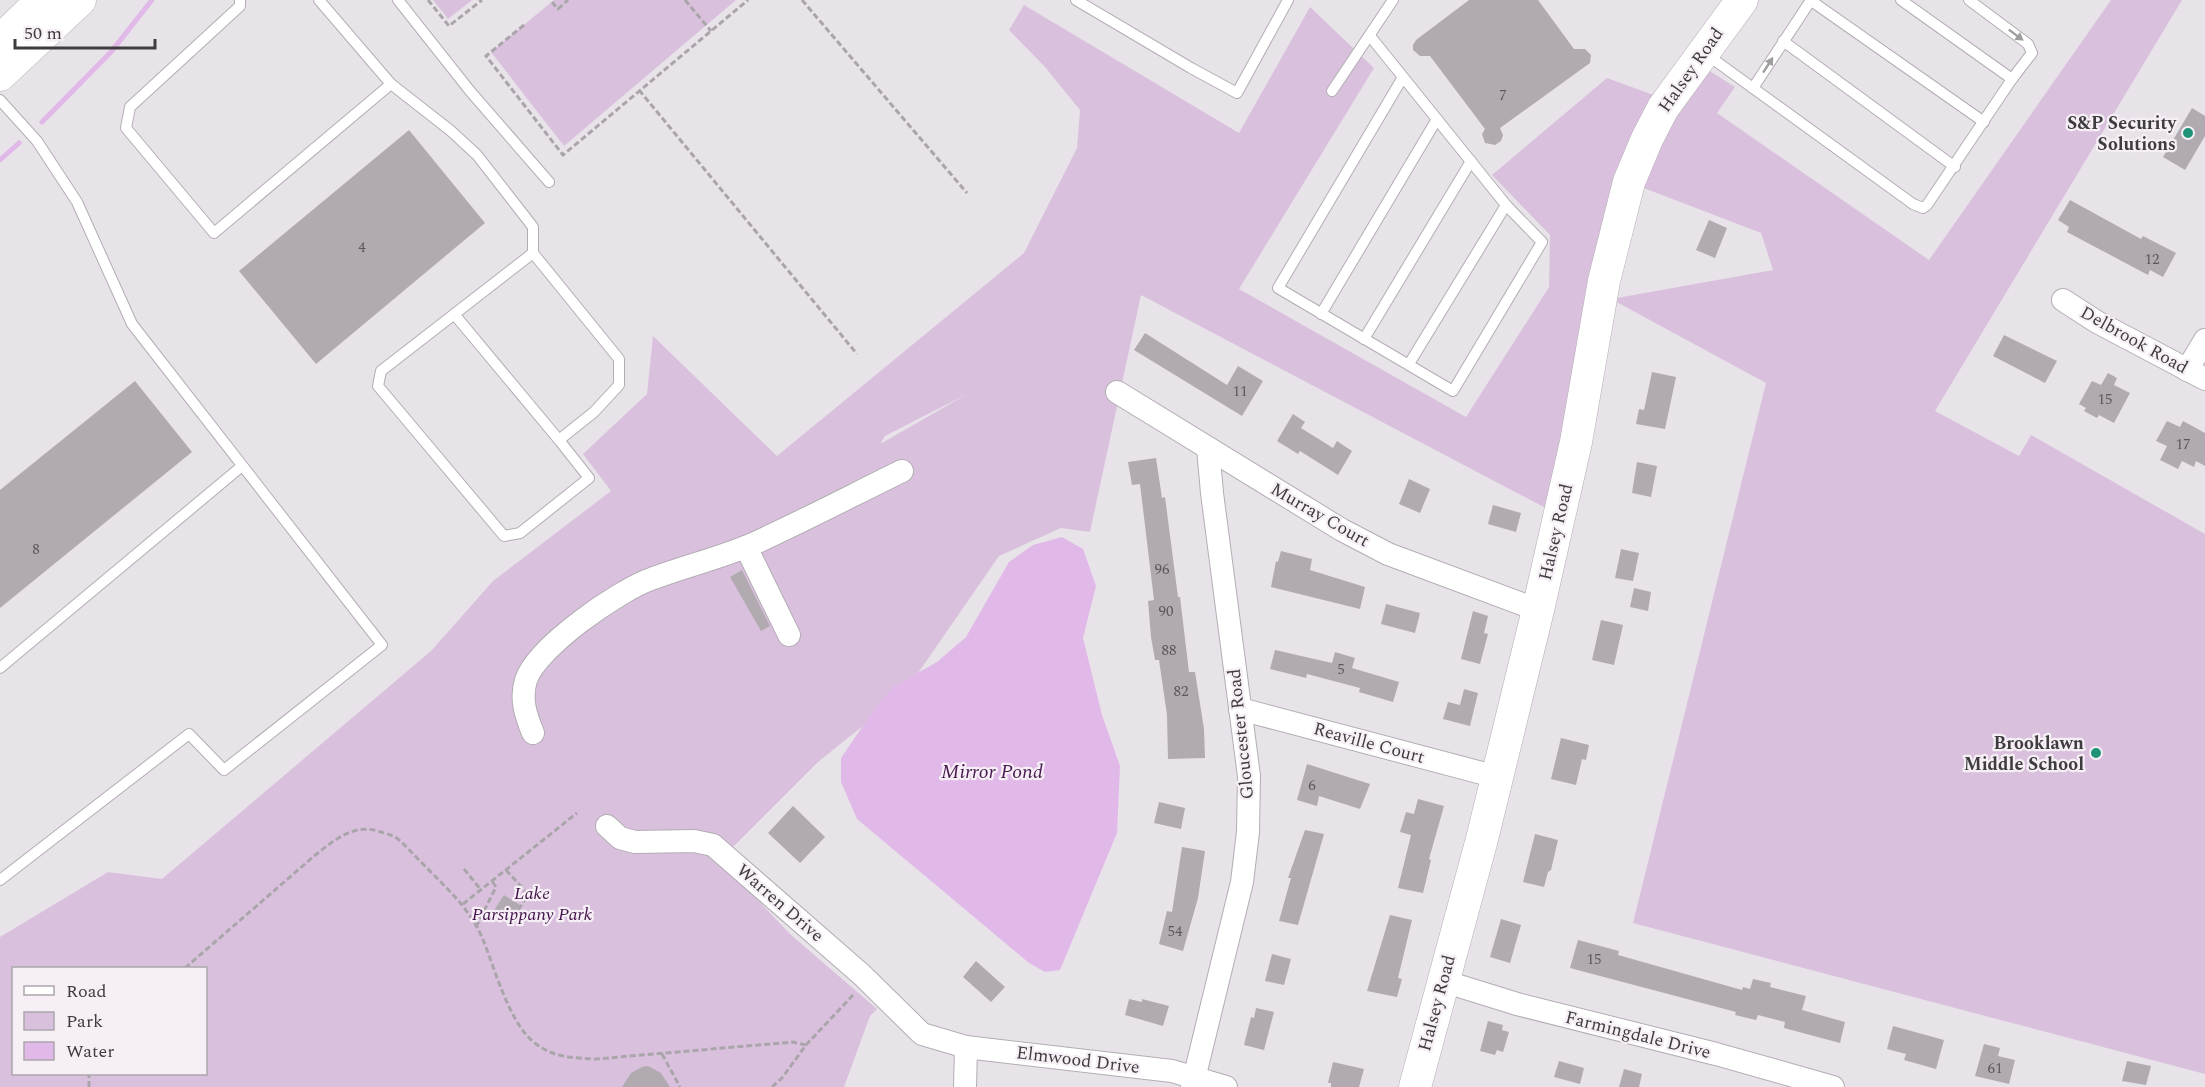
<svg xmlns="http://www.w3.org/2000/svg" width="2205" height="1087" viewBox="0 0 2205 1087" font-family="Spectral,serif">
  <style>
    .green { fill: #d9c1dd; fill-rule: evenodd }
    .water { fill: #e1b9e8 }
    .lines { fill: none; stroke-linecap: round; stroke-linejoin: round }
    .stream { stroke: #e1b9e8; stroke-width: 5 }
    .building { fill: #b1abb1 }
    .lane-casing { stroke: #b3adb4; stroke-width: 12 }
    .street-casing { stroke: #b3adb4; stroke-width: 24 }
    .secondary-casing { stroke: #b3adb4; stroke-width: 33 }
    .path { stroke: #aaa5aa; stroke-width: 3; stroke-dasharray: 6 3; stroke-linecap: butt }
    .lane { stroke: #fff; stroke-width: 10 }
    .street { stroke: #fff; stroke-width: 22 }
    .secondary { stroke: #fff; stroke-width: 32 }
    .oneway { fill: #9e9e9e }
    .poi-dot { fill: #1e9376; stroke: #f6eff6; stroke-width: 2 }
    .labels { text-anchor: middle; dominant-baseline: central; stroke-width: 4.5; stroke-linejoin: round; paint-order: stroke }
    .number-label { font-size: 15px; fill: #5b585b }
    .street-label { font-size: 18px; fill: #3e3c3e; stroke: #f6eff6 }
    .poi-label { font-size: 18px; font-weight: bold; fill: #3e3c3e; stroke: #f6eff6; text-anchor: end }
    .park-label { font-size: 18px; font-style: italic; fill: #42124a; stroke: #f6eff6 }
    .water-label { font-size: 20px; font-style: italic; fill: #46174e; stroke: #f6eff6 }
  </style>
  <rect width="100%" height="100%" fill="#e8e2e9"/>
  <g class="green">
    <polygon points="433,0 472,0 448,19"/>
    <polygon points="554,0 736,0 564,146 491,52"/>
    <path d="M2111,0H2182L1935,411L2019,456L2031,435L2205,534V1074L1633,923L1766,383L1611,299L1773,270L1761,233L1628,182L1559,515L1141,295L1090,532L1061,528L999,556L905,692L818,762L720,860L790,934L877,1009L870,1016L844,1087H0V937L108,872L162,879L431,651L493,581L611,491L583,454L647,394L653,336L777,456L1024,253L1077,148L1080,110L1045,67L1009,30L1024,5L1239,133L1310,7L1374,68L1239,289L1466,417L1549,287L1550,235L1492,175L1607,78L1670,101L1697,63L1735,87L1717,113L1929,260ZM967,394L882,443L881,442L885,436ZM14,968H206V1074H14Z"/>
  </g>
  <polygon class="water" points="1062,537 1083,549 1096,586 1083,638 1102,715 1120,766 1117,833 1060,970 1045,972 1029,963 857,819 841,782 841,758 875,708 893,687 937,662 966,637 1009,562 1033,545"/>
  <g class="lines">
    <g class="stream">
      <polyline points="42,122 111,52 152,0"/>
      <polyline points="0,160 19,143"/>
    </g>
  </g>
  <g class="building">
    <polygon points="1469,0 1538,0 1574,49 1585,49 1591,55 1590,63 1500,128 1503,135 1501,141 1495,145 1485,143 1482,134 1485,129 1430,56 1420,56 1413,50 1413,45 1416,40"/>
    <polygon points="2192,108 2205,116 2205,136 2185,170 2163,157"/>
    <polygon points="409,130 485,223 316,364 239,271"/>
    <polygon points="2070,200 2141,239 2143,236 2176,253 2163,277 2150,270 2148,275 2067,232 2069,227 2058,220"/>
    <polygon points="1709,220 1727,228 1715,258 1696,250"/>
    <polygon points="1145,333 1227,385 1238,366 1263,381 1242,416 1134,350"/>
    <polygon points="2004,335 2057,361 2045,383 1993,356"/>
    <polygon points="1652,372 1676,377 1665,429 1636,424 1639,409 1644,410"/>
    <polygon points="2108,373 2117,378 2114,385 2130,393 2114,423 2099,415 2097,418 2084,411 2086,408 2079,404 2092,381 2101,385"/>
    <polygon points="135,381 192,452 0,608 0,490"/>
    <polygon points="1293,414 1305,422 1301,428 1333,448 1337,441 1352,451 1338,475 1300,451 1298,454 1277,441"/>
    <polygon points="2167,421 2180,427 2183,421 2205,433 2205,466 2196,461 2194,467 2182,461 2178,469 2160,460 2167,446 2156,441"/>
    <polygon points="1156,458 1162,498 1165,497 1178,597 1180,597 1189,672 1195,672 1204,729 1205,758 1168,759 1167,715 1159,660 1155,660 1151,637 1148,601 1154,600 1140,484 1132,485 1128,462"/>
    <polygon points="1637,462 1657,466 1651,497 1632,493"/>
    <polygon points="1409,479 1430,489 1420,513 1399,504"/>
    <polygon points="1493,505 1521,513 1516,532 1488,524"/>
    <polygon points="1621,549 1639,553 1633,581 1615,578"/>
    <polygon points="1281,551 1312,559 1310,570 1365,587 1360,609 1271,587 1276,561 1278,562"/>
    <polygon points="742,570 770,626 761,631 730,577"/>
    <polygon points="1634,588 1651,592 1648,611 1630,607"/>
    <polygon points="1386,604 1420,613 1415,633 1381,624"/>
    <polygon points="1473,611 1488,616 1484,633 1488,634 1480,664 1461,659"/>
    <polygon points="1601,620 1623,625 1614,665 1592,660"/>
    <polygon points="1275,650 1332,663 1335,652 1355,658 1352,668 1399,682 1393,702 1359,692 1360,688 1307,674 1306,678 1270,669"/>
    <polygon points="1464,689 1478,693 1470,726 1443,719 1448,702 1460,705"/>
    <polygon points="1561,738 1589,745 1586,760 1582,759 1576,785 1551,779"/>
    <polygon points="1307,764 1370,784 1360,809 1319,796 1317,806 1297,800"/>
    <polygon points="1418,799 1444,806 1429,859 1431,860 1423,893 1398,888 1411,835 1400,832 1406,812 1414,814"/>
    <polygon points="1159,802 1185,808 1181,829 1154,823"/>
    <polygon points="793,806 825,837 800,863 768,833"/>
    <polygon points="1305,830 1324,834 1298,925 1279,921 1291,878 1288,878"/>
    <polygon points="1535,834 1558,840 1551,870 1548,872 1544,887 1523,882"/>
    <polygon points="1182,847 1205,851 1198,898 1183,951 1159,944 1167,911 1172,912"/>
    <polygon points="504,895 520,905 509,922 493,912"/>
    <polygon points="1390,915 1412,920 1398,978 1402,979 1397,997 1367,991"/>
    <polygon points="1501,919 1521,925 1510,963 1490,957"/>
    <polygon points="1578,940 1619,951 1618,955 1742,990 1743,987 1750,989 1753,979 1771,983 1770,987 1806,996 1802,1010 1845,1022 1840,1043 1784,1028 1785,1022 1758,1015 1756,1020 1735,1015 1736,1012 1570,968"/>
    <polygon points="1272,954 1291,959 1284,985 1265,981"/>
    <polygon points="976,961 1005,987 991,1002 963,977"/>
    <polygon points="1129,999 1142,1002 1142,999 1169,1006 1163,1026 1125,1015"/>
    <polygon points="1256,1008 1274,1012 1264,1050 1244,1045 1251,1017 1254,1018"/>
    <polygon points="1488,1021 1503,1025 1502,1030 1509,1032 1503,1052 1497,1050 1495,1055 1480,1051"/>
    <polygon points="1893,1026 1944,1040 1936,1069 1904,1060 1906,1054 1887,1049"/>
    <polygon points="1984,1044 2000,1048 1998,1056 2015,1060 2009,1084 1975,1076"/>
    <polygon points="1559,1061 1584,1068 1580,1084 1554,1077"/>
    <polygon points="2127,1061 2151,1066 2146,1085 2122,1081"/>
    <polygon points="1333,1062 1364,1069 1359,1087 1331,1087 1331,1083 1328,1083"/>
    <polygon points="648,1066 661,1073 670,1087 622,1087 631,1073 642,1067"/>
    <polygon points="1624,1069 1642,1074 1639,1087 1619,1087"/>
  </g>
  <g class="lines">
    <g class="lane-casing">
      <g id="lane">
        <polyline points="240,0 240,6 130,107 126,128 214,233 391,84"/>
        <polyline points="319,0 391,84 451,131 477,155 533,227 533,253 619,359 619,385 594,412 559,440 589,478 520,533 504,536 378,386 381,371 533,253"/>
        <polyline points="398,0 470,91 549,182"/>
        <polyline points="1076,0 1191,68 1237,93 1288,0"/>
        <polyline points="1810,0 1984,122"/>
        <polyline points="1901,0 2012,79"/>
        <polyline points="1370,36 1506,205 1542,242 1453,391 1278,288 1403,77"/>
        <polyline points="1783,41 1955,167"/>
        <polyline points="1706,54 1913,204 1923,208 1927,205 2012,79 2032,53 2028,44 1969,0"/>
        <polyline points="1753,88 1811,0"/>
        <polyline points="1332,91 1393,0"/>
        <polyline points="0,100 37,141 77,202 132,324 382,645 224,770 189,734 0,880"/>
        <polyline points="454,314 559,440"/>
        <polyline points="1321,314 1437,119"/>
        <polyline points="1364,339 1471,161"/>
        <polyline points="1409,364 1506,205"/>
        <polyline points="0,668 242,466"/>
      </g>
    </g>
    <g class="street-casing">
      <g id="street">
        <polyline points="2063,300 2097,322 2205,379"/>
        <polyline points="2187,370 2205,340"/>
        <polyline points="1117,392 1342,530 1388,554 1538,610"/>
        <polyline points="746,547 789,635"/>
        <polyline points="1240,709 1497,777"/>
        <path d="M533,733C526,716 520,699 526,680C537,647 618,591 651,579C685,566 721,558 755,543C805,520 853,495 902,471"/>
        <polyline points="607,826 620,838 635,842 694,841 713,845 862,975 922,1034 966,1047 1172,1071 1226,1087"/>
        <polyline points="1443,981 1517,1004 1716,1054 1833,1087"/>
        <polyline points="965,1087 966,1047"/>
        <polyline points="1192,1087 1242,882 1248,832 1249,776 1212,493 1208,448"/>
      </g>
    </g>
    <g class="secondary-casing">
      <g id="secondary">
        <polyline points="0,41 42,0"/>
        <polyline points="0,75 80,0"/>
        <polyline points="1415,1087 1482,839 1538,610 1576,442 1604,281 1629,182 1647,139 1663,108 1742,0"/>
      </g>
    </g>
    <g class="path">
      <polyline points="428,0 449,26 482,0"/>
      <polyline points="685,0 711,31"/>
      <polyline points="802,0 967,193"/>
      <polyline points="552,2 558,9 568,0"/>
      <polyline points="524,25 486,56 563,155 748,0"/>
      <polyline points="639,90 857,354"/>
      <polyline points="464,869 481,890"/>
      <polyline points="506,870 528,894 516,914"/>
      <polyline points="463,904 577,813"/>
      <polyline points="476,927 496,887 492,881"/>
      <path d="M185,968L313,857C333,841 354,822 381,832C387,834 393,835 398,839C406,846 413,854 421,862C443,885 467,905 481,935C495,967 508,1023 536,1044C555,1058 574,1058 596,1059L793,1042L806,1045"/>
      <polyline points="662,1054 680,1087"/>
      <polyline points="89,1087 89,1074"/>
      <polyline points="772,1087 782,1078 806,1045 854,994"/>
    </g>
    <use href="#lane" class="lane"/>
    <use href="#street" class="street"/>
    <use href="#secondary" class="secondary"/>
  </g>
  <defs><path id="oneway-solid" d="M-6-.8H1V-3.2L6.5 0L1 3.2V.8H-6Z" transform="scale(1.5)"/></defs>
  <g class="oneway">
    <use href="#oneway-solid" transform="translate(2016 35) rotate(37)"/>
    <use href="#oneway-solid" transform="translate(1768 65) rotate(-57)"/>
  </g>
  <g class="poi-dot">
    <circle cx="2188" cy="133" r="6"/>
    <circle cx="2096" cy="753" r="6"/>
  </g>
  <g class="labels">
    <g class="number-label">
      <text x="1503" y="95">7</text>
      <text x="362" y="247">4</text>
      <text x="2152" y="259">12</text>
      <text x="1240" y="391">11</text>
      <text x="2105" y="399">15</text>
      <text x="2183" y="444">17</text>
      <text x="36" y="549">8</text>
      <text x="1162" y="569">96</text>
      <text x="1166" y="611">90</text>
      <text x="1169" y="650">88</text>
      <text x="1341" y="669">5</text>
      <text x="1181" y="691">82</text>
      <text x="1312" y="785">6</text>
      <text x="1175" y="931">54</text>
      <text x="1594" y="959">15</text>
      <text x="1995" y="1068">61</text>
    </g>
    <g class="street-label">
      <text transform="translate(1691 70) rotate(-55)">Halsey Road</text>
      <text transform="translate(2134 340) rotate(29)">Delbrook Road</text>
      <text transform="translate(1320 515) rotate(30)">Murray Court</text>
      <text transform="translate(1556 532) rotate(-77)">Halsey Road</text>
      <text transform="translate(1241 734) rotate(-96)">Gloucester Road</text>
      <text transform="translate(1369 743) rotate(15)">Reaville Court</text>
      <text transform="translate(780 903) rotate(41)">Warren Drive</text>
      <text transform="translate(1437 1003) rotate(-75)">Halsey Road</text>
      <text transform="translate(1638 1035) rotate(14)">Farmingdale Drive</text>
      <text transform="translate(1078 1060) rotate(7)">Elmwood Drive</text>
    </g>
    <g class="poi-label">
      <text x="2176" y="123">S&amp;P Security<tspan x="2176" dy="21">Solutions</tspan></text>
      <text x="2084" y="743">Brooklawn<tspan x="2084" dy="21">Middle School</tspan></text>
    </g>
    <g class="park-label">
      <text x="532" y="893">Lake<tspan x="532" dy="21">Parsippany Park</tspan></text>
    </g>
    <g class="water-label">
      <text x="992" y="772">Mirror Pond</text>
    </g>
  </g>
  <rect x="12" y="967" width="195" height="108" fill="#f6eff6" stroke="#aca7ac" stroke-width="1.5"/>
  <rect x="24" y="986" width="30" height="9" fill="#ffffff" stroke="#aca7ac" stroke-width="1.5"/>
  <text x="66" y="997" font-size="18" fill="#3e3c3e">Road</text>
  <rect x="24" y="1012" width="30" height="18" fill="#d9c1dd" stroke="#aca7ac" stroke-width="1.5"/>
  <text x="66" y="1027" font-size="18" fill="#3e3c3e">Park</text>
  <rect x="24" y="1042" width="30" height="18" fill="#e1b9e8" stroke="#aca7ac" stroke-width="1.5"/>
  <text x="66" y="1057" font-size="18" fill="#3e3c3e">Water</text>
  <path d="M15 39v9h140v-9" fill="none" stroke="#3e3c3e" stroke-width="3"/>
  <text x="24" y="39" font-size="18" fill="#3e3c3e" stroke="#f6eff6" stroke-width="4.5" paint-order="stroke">50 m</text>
</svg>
